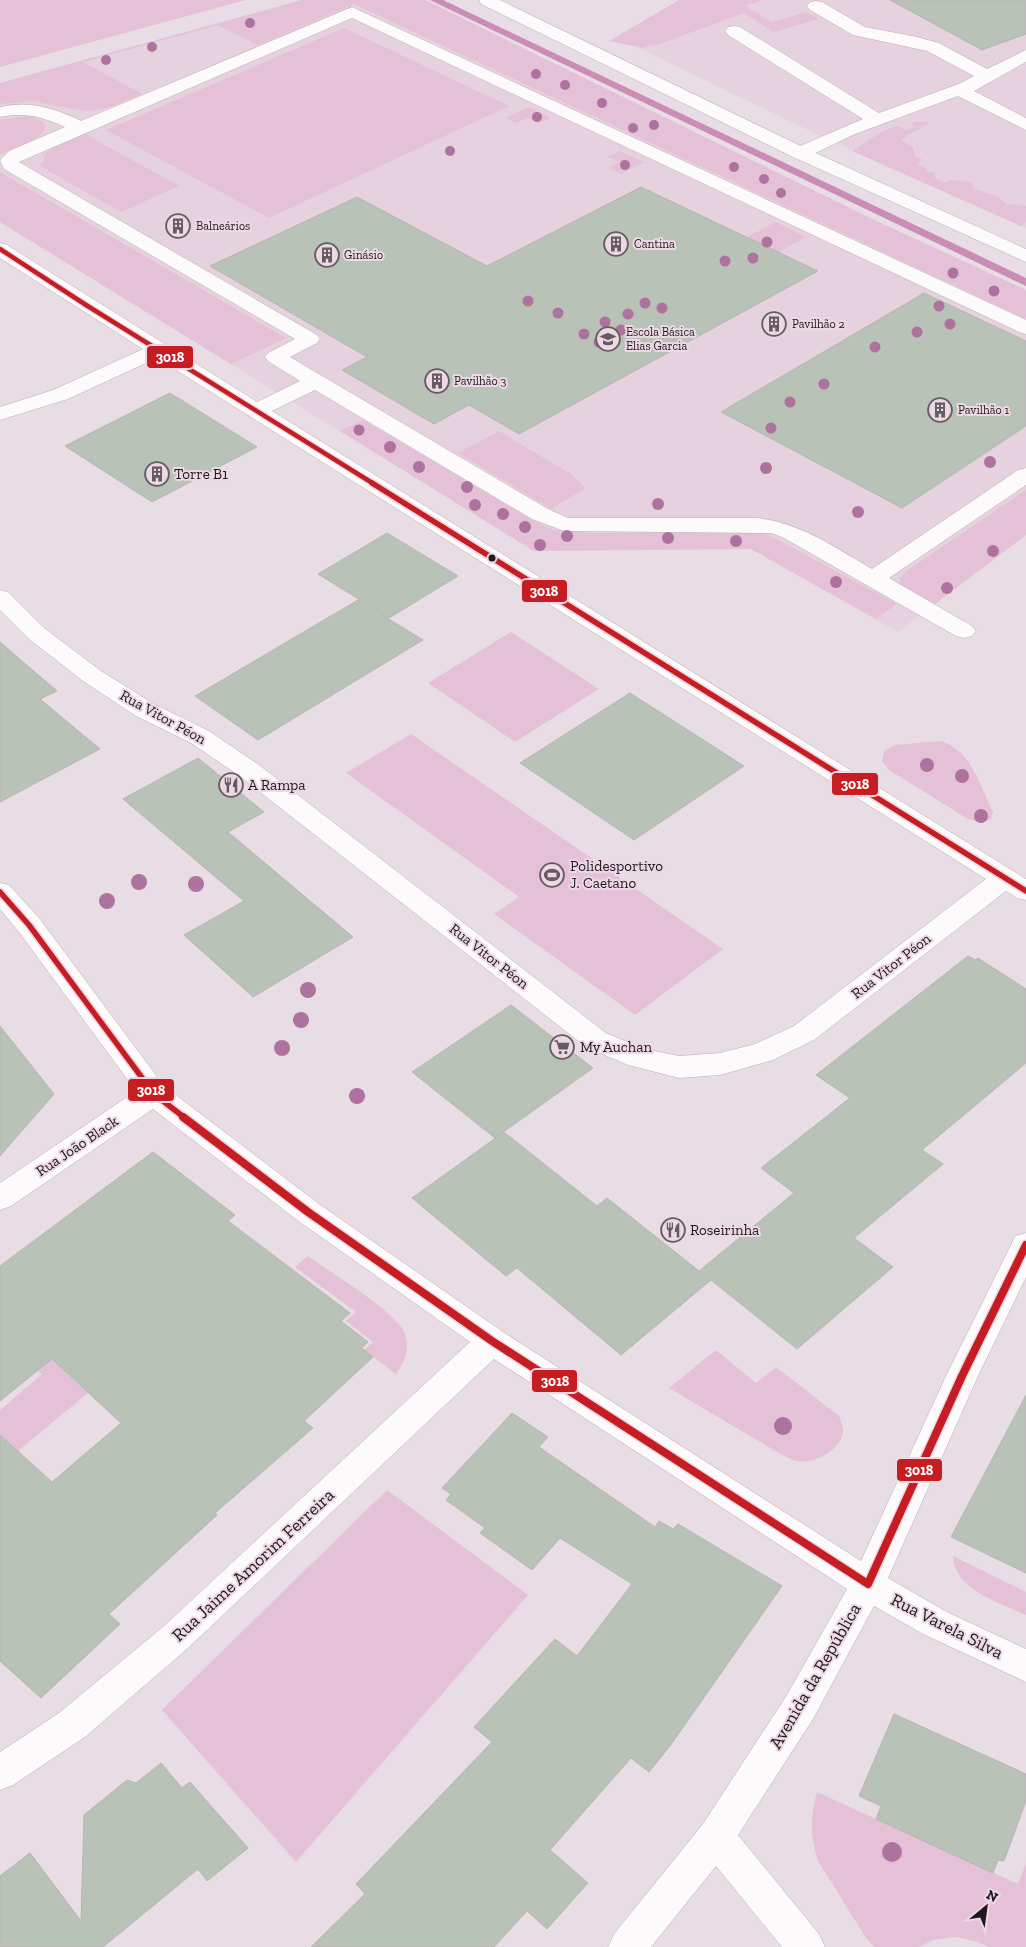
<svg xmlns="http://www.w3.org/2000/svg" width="1026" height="1947" viewBox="0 0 1026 1947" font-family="'Zilla Slab',serif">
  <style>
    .built { fill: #e6d2de }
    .green { fill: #e4c1d7 }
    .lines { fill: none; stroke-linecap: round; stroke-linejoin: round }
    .stream { fill: #cb8cb6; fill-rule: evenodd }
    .building { fill: #b9c2b7; stroke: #b7b5b5 }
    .minor-casing { stroke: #b6aeb3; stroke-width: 1 }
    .major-casing { stroke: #b6aeb3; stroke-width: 1 }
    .minor { fill: #fcfafb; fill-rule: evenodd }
    .major { fill: #fcfafb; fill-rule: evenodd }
    .bus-1-far2-casing { stroke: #edd8e5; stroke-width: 7 }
    .bus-1-far1-casing { stroke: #edd8e5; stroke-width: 9 }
    .bus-1-casing { stroke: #edd8e5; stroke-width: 11 }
    .bus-1-far2 { stroke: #c61d23; stroke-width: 4.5 }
    .bus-1-far1 { stroke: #c61d23; stroke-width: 5.5 }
    .bus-1 { stroke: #c61d23; stroke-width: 8 }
    .tree { fill: #ae729e }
    .bus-dot { fill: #1e171b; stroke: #edd8e5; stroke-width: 2 }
    .labels { text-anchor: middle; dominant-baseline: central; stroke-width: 4; stroke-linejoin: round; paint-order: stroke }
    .far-poi-label { font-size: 12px; fill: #1e171b; stroke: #edd8e5; text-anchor: start }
    .poi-label { font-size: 15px; fill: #1e171b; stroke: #edd8e5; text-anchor: start }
    .street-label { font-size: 15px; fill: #1e171b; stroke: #edd8e5 }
    .near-street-label { font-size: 18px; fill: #1e171b; stroke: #edd8e5 }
    .line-badge { stroke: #edd8e5; stroke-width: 2 }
    .badge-label { font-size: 14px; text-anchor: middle; font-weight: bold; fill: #fff }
  </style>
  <rect width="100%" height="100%" fill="#e8dde4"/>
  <g class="built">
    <polygon points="302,0 425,0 872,219 1026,290 1026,535 898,632 751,549 534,551 0,222 0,83"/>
    <polygon points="763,0 1026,0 1026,228 827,139 634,46"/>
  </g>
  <g class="green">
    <polygon points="0,0 246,0 0,67"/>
    <polygon points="302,0 425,0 872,219 1026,290 1026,319 354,4 258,45 218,25 83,62 142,94 111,107 90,111 79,110 33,101 0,104 0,83"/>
    <polygon points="679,0 763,0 745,6 772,22 806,12 819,19 773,32 744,13 654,46 650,45 643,48 609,41"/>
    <polygon points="344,28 509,106 269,218 106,130"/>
    <polygon points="529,107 551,118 539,123 527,118 516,123 505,118"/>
    <path d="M26,116L35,118L42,121L46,126C41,142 14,148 0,154V120Z"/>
    <polygon points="912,122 931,122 903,138 902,141 913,147 915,156 922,159 918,164 927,169 926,171 934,172 935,178 944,183 951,180 971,182 975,189 996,196 1007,204 1026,206 1026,222 1021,226 852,151 885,130 899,126 905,130 913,128"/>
    <polygon points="85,134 179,186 121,212 38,165 45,161 43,157 44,154 52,148"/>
    <polygon points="620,151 644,162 621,174 609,168 619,162 608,157"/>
    <polygon points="0,172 286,338 231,364 0,222"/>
    <polygon points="775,222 806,237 724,282 693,267"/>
    <polygon points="363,420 541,525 555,530 585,533 751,532 765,534 780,541 897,604 876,619 751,549 534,551 340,431"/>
    <polygon points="499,431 571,474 586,488 551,509 458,453"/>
    <polygon points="1026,490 1026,535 935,604 900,584 900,578 905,572"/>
    <polygon points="511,632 599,689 515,742 428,683"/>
    <polygon points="411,734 723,949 635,1015 494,914 519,897 346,773"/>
    <path d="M940,741C971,749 980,786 993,812L991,819L981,823L968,819L889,770L882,761L884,751L895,745Z"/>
    <path d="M308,1256C327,1270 397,1313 404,1332C411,1348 405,1361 396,1374L364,1350L373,1342L346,1321L356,1312L295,1267Z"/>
    <polygon points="4,1343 85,1359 67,1374 88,1393 18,1451 0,1435 0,1410 42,1374"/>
    <path d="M716,1350L756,1383L776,1367L839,1416C841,1422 845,1429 842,1436C837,1452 812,1465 796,1461C790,1459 783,1455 777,1452L669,1388Z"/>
    <polygon points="387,1490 528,1595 296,1862 162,1710"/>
    <path d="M953,1556L1026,1592V1615C1000,1603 954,1590 953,1556Z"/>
    <path d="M817,1792L1018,1884L1026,1863V1947H988L978,1942L955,1937L933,1940L919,1947H875L866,1938L818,1861C810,1835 810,1818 817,1792Z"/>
  </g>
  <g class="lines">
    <polygon class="stream" points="430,0 443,0 1026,278 1026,286"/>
  </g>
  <g class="building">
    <polygon points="890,0 1026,0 1026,34 982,50"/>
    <polygon points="641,187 818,271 519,434 469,405 434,424 342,370 367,357 210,266 357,197 487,266"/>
    <polygon points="924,293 1026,341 1026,426 902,508 721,412"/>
    <polygon points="170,393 257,447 152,502 65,446"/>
    <polygon points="387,533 458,576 389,618 318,574"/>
    <polygon points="358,600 423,640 258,740 195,696"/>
    <polygon points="0,642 57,691 40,699 100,749 0,802"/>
    <polygon points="630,693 744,766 634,840 520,763"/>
    <polygon points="198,758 264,812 228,832 353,937 253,997 184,935 244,901 123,799"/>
    <polygon points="968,956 975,960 978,958 1026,989 1026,1063 922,1150 943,1164 854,1238 893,1267 797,1349 711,1280 621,1355 517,1268 506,1276 412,1198 504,1132 597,1206 607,1198 699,1271 794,1193 761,1168 850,1098 816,1075"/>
    <polygon points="511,1005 593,1068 495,1138 412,1072"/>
    <polygon points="0,1026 54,1094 0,1156"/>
    <polygon points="153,1152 235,1215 228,1221 350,1313 341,1321 368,1342 362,1348 373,1357 304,1421 313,1428 215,1513 217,1515 109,1614 120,1624 41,1698 0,1661 0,1435 52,1482 121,1423 52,1359 0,1401 0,1266"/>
    <polygon points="1026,1395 1026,1573 951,1537"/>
    <polygon points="512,1413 548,1437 539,1447 655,1527 659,1521 673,1529 678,1524 782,1586 670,1746 649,1772 631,1758 550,1850 588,1883 547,1929 527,1911 494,1947 311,1947 365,1894 356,1884 492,1742 474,1727 555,1639 577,1656 632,1584 560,1538 532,1570 480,1533 485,1528 446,1500 451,1494 442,1488"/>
    <polygon points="894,1714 1026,1774 1026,1801 1004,1861 998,1860 993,1873 876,1819 881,1806 859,1796"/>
    <polygon points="161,1763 182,1788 190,1782 248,1848 207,1881 198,1869 103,1947 0,1947 0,1876 30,1853 81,1921 84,1815 127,1780 136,1783"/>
  </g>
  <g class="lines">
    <g class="minor-casing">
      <g id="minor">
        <polygon points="816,1 822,2 865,27 917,37 939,43 987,69 1026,50 1026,62 974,91 1026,118 1026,130 958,96 855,134 807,157 800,159 793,157 791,153 793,149 863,119 728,35 725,31 728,27 734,26 740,27 879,113 961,83 974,76 927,51 853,35 810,10 807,6 810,2"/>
        <path d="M352,7L1026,320V334L1019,332L352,18L19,162L317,335L320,339L317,343L290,357L548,509L568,518H757C801,523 834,547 872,569L1018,470L1026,468V485L889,578L972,626L976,631L972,636L964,638L956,636L784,538L771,533L564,531L532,519L315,390L272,411L1026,879V900L1017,898L1006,891L814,1040L773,1060L720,1075L679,1078L628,1065L586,1047L241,777L191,743L136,716L83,681L28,638L0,610V590L8,592L44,628L101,671L154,704L209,731L259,765L606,1033L644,1049L679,1056L720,1053L755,1044L794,1026L986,879L157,358L68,399L0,420V407L53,390L143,349L0,258V243L7,245L257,402L300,381L268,361L265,357L268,353L295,339L4,169L0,160L9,151L65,127C43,117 25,112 0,117V107C29,100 55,108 81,121Z"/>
        <polygon points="0,883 9,885 39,918 164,1086 319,1204 503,1332 861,1561 946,1376 1011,1245 1015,1236 1026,1233 1026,1277 978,1376 888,1578 947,1612 1026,1649 1026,1682 923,1634 874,1606 813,1719 738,1835 819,1934 825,1947 782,1947 716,1866 651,1947 608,1947 614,1934 703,1824 787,1695 847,1589 494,1359 188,1648 85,1737 13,1785 0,1790 0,1752 59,1713 164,1626 470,1342 297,1220 153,1109 11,1206 0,1210 0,1183 136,1091 19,932 0,909"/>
      </g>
    </g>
    <g class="major-casing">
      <polygon id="major" points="479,0 500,0 807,149 1026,249 1026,262 793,157 481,4"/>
    </g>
    <use href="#minor" class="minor"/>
    <use href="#major" class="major"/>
    <g class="bus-1-far2-casing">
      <polyline id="bus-1-far2" points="0,249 86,305 374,484"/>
    </g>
    <g class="bus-1-far1-casing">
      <g id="bus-1-far1">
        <polyline points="372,483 1026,891"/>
        <polyline points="0,892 29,925 154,1094 185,1118"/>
      </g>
    </g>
    <g class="bus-1-casing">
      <polyline id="bus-1" points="183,1117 308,1212 492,1341 868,1584 962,1376 1026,1245"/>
    </g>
    <use href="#bus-1-far2" class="bus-1-far2"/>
    <use href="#bus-1-far1" class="bus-1-far1"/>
    <use href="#bus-1" class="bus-1"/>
  </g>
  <g class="tree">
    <circle cx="250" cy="23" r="5"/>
    <circle cx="152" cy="47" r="5"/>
    <circle cx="106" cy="60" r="5"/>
    <circle cx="536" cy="74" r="5"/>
    <circle cx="565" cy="85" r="5"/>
    <circle cx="602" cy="103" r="5"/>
    <circle cx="537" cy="117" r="5"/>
    <circle cx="654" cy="125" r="5"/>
    <circle cx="633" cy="128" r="5"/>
    <circle cx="450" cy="151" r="5"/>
    <circle cx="625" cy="165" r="5"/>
    <circle cx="734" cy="167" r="5"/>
    <circle cx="764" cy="179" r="5"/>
    <circle cx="781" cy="193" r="5"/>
    <circle cx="767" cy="242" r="5.5"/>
    <circle cx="753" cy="258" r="5.5"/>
    <circle cx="725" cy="261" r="5.5"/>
    <circle cx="953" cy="273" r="5.5"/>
    <circle cx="994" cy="291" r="5.5"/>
    <circle cx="528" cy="301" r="5.5"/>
    <circle cx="645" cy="303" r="5.5"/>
    <circle cx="939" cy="306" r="5.5"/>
    <circle cx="662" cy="308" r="5.5"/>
    <circle cx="558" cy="313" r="5.5"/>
    <circle cx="628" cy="314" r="5.5"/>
    <circle cx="605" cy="322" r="5.5"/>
    <circle cx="950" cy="324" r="5.5"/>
    <circle cx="621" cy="330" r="5.5"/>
    <circle cx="917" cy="332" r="5.5"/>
    <circle cx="584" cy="334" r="5.5"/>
    <circle cx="599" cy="342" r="5.5"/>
    <circle cx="875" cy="347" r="5.5"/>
    <circle cx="824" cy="384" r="5.5"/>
    <circle cx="790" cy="402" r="5.5"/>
    <circle cx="771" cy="428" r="5.5"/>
    <circle cx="359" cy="430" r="5.5"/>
    <circle cx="390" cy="447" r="6"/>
    <circle cx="990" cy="462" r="6"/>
    <circle cx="419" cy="467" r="6"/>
    <circle cx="766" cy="468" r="6"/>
    <circle cx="467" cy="487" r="6"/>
    <circle cx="658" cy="504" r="6"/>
    <circle cx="475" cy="505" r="6"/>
    <circle cx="858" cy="512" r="6"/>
    <circle cx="503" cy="514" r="6"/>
    <circle cx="525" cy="527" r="6"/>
    <circle cx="567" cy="536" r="6"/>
    <circle cx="668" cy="538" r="6"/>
    <circle cx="736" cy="541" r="6"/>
    <circle cx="540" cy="545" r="6"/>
    <circle cx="993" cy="551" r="6"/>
    <circle cx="836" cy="582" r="6"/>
    <circle cx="947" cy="588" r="6"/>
    <circle cx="927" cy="765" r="7"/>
    <circle cx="962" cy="776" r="7"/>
    <circle cx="981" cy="816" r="7"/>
    <circle cx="139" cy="882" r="8"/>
    <circle cx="196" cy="884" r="8"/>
    <circle cx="107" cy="901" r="8"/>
    <circle cx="308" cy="990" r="8"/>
    <circle cx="301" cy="1020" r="8"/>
    <circle cx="282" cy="1048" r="8"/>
    <circle cx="357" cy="1096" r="8"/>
    <circle cx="783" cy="1426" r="9"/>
    <circle cx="892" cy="1852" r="10"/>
  </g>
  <defs>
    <g id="building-ring" transform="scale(1.25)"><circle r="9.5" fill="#edd8e5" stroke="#655c61" stroke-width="1.5"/><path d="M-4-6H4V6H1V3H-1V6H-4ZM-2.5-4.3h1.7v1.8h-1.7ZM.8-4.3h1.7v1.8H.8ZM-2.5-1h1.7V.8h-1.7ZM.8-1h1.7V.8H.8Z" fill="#655c61"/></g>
    <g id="school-ring" transform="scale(1.25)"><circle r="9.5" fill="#edd8e5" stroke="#655c61" stroke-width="1.5"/><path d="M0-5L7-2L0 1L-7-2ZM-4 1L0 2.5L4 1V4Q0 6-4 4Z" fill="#655c61"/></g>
    <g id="restaurant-ring" transform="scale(1.25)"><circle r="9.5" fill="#edd8e5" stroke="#655c61" stroke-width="1.5"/><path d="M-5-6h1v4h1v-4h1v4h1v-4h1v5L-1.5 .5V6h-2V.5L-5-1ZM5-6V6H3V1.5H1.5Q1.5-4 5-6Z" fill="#655c61"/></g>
    <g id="stadium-ring" transform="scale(1.25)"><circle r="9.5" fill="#edd8e5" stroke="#655c61" stroke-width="1.5"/><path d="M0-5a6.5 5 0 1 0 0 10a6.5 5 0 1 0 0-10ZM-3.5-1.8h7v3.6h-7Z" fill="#655c61"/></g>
    <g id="supermarket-ring" transform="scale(1.25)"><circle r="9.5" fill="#edd8e5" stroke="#655c61" stroke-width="1.5"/><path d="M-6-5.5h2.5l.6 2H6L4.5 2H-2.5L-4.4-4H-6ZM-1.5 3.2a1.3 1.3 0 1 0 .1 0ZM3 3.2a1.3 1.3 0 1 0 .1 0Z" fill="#655c61"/></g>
  </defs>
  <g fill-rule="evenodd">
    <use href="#building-ring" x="178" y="226"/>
    <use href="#building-ring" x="616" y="244"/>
    <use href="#building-ring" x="327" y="255"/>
    <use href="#building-ring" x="774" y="324"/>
    <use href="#school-ring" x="608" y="339"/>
    <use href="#building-ring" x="437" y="381"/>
    <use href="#building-ring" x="940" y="410"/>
    <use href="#building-ring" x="157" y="474"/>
    <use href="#restaurant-ring" x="231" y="785"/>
    <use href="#stadium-ring" x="552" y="875"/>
    <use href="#supermarket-ring" x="562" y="1047"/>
    <use href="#restaurant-ring" x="673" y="1230"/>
  </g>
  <circle class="bus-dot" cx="492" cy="558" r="4.5"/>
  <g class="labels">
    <g class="far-poi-label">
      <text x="196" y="226">Balneários</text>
      <text x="634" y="244">Cantina</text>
      <text x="344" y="255">Ginásio</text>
      <text x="792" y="324">Pavilhão 2</text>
      <text x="626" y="332">Escola Básica<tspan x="626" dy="14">Elias Garcia</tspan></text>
      <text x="454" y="381">Pavilhão 3</text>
      <text x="958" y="410">Pavilhão 1</text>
    </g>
    <g class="poi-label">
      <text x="174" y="474">Torre B1</text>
      <text x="248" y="785">A Rampa</text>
      <text x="570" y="866">Polidesportivo<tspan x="570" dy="17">J. Caetano</tspan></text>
      <text x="580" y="1047">My Auchan</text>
      <text x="690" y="1230">Roseirinha</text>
    </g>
    <g class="street-label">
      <text transform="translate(163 717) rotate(29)">Rua Vitor Péon</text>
      <text transform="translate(489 956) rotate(38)">Rua Vitor Péon</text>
      <text transform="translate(891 966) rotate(-38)">Rua Vitor Péon</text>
      <text transform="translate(77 1146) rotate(-34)">Rua João Black</text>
    </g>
    <g class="near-street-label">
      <text transform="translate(253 1565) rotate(-43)">Rua Jaime Amorim Ferreira</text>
      <text transform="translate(947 1626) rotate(27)">Rua Varela Silva</text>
      <text transform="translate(815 1676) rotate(-60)">Avenida da República</text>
    </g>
  </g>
  <g class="line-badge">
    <rect x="146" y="345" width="48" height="24" rx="5" fill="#c61d23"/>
    <rect x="521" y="579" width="47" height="24" rx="5" fill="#c61d23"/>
    <rect x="831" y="772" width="48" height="24" rx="5" fill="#c61d23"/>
    <rect x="127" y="1078" width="48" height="24" rx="5" fill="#c61d23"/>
    <rect x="531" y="1369" width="47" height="24" rx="5" fill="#c61d23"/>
    <rect x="896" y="1458" width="47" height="24" rx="5" fill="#c61d23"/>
  </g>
  <g class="badge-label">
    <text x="170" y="362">3018</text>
    <text x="544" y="596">3018</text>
    <text x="855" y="789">3018</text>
    <text x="151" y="1095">3018</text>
    <text x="555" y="1386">3018</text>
    <text x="919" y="1475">3018</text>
  </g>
  <g transform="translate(986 1907) rotate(29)" stroke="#edd8e5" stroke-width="4" paint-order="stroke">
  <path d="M0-4L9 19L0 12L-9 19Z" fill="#1e171b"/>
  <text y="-8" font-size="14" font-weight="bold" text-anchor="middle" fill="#1e171b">N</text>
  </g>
</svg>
